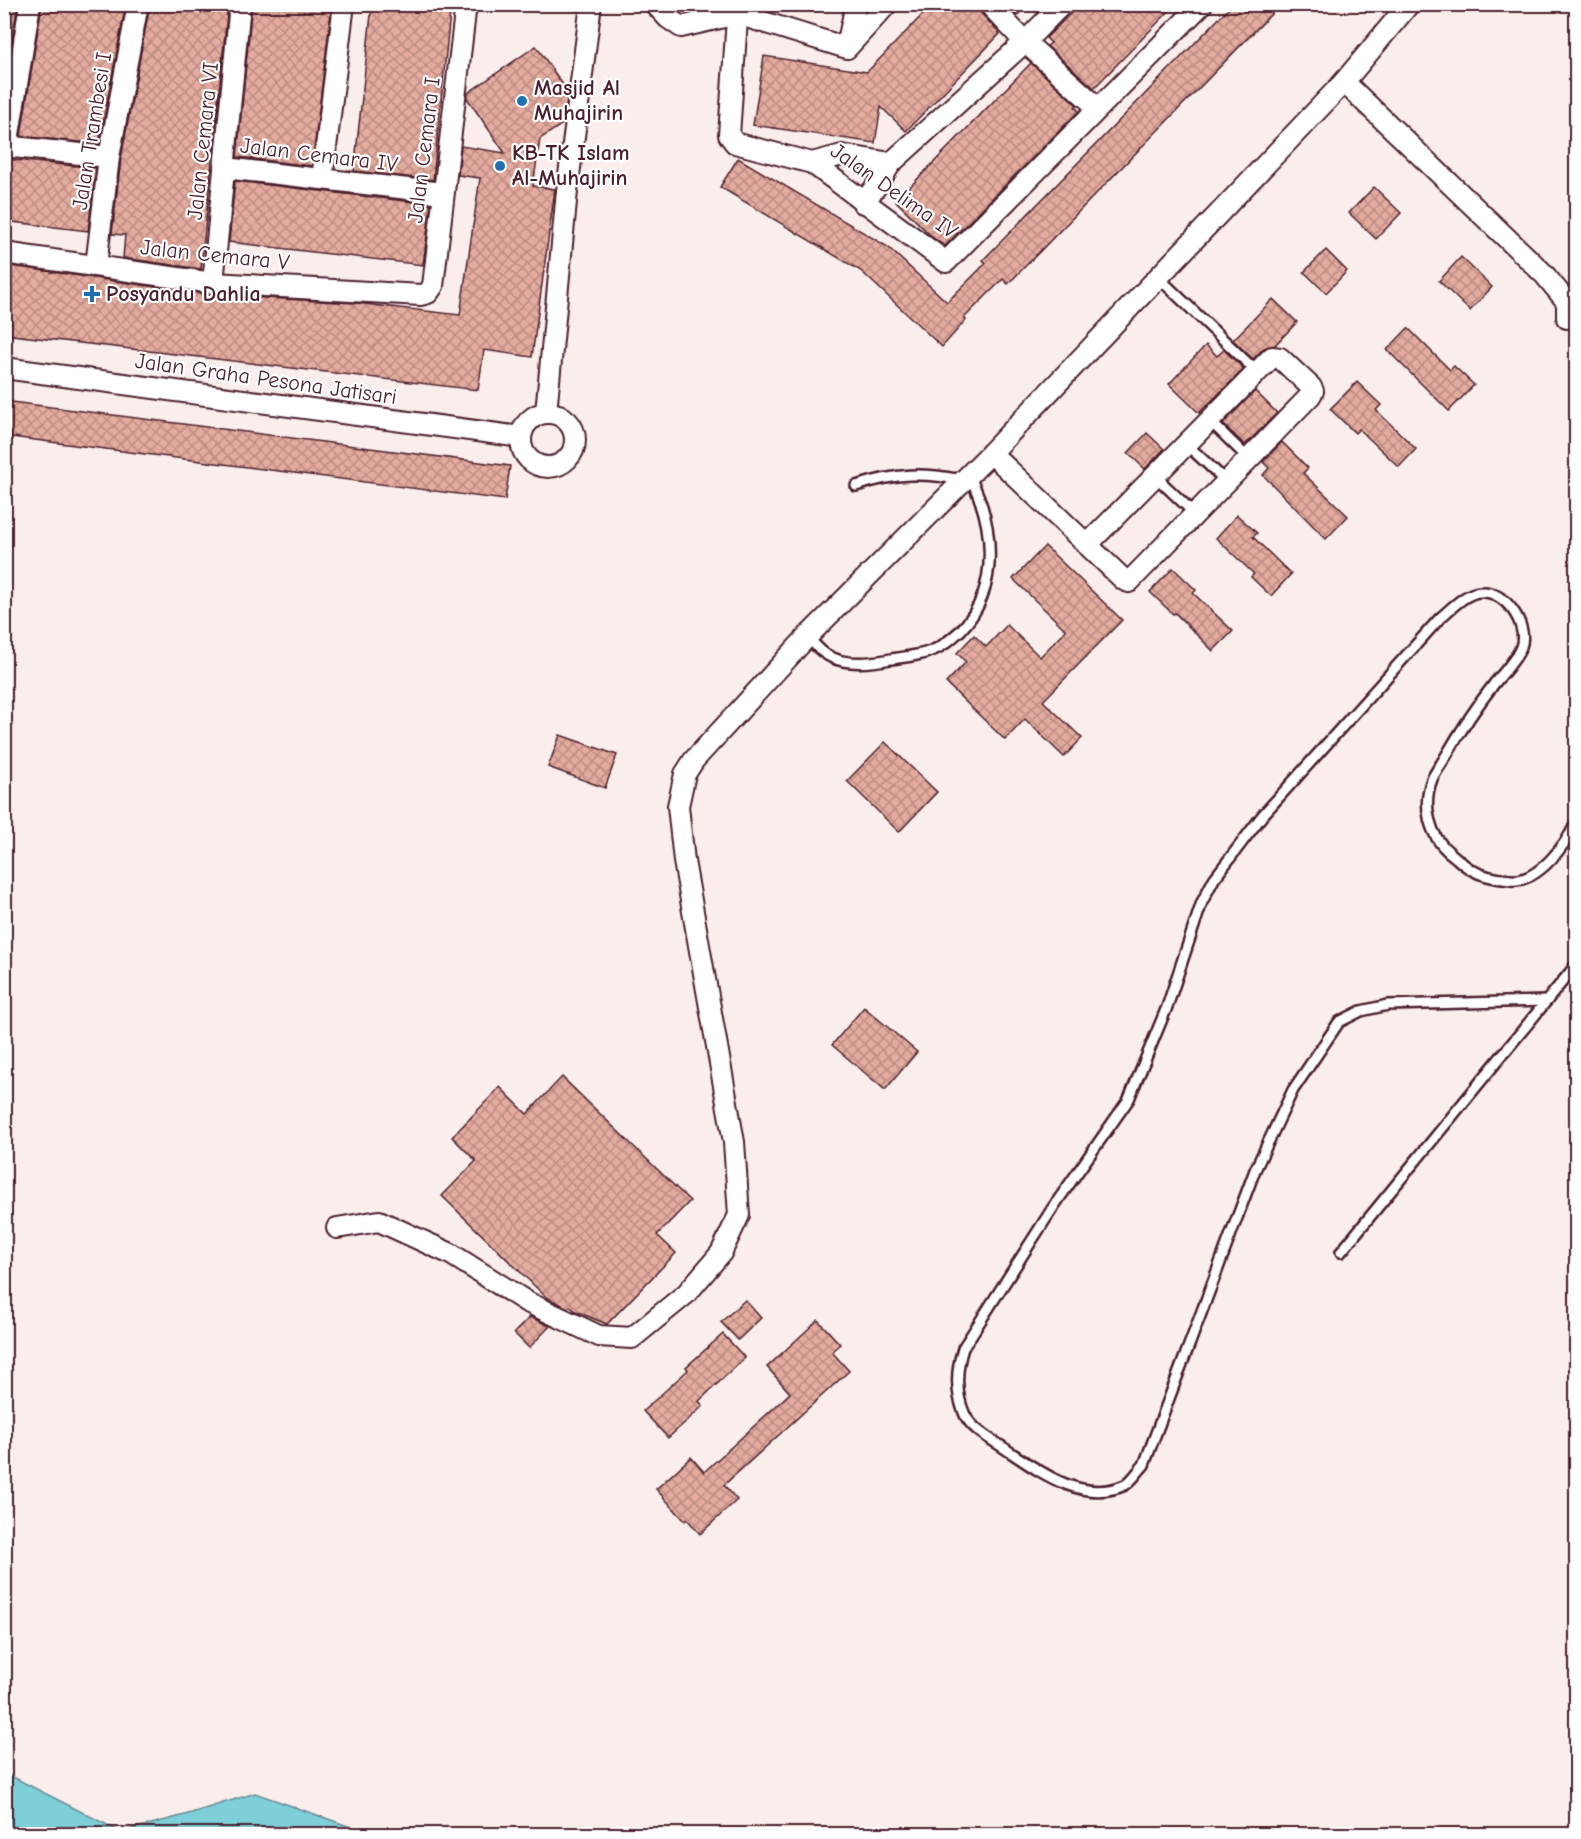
<svg xmlns="http://www.w3.org/2000/svg" width="1581" height="1839" viewBox="0 0 1581 1839" font-family="'Comic Neue',sans-serif">
  <style>
    .water { fill: #7ecfd8; stroke: #698993; stroke-width: 1.5 }
    .building { fill: url(#building-cross-hatch); stroke: #4a1f2b; stroke-width: 1.5 }
    .lines { fill: none; stroke-linecap: round; stroke-linejoin: round }
    .lane-casing { stroke: #4a1f2b; stroke-width: 14 }
    .street-casing { stroke: #4a1f2b; stroke-width: 24 }
    .lane { stroke: #fff; stroke-width: 9 }
    .street { stroke: #fff; stroke-width: 20 }
    .poi-dot { fill: #1f6fb2; stroke: #fff; stroke-width: 2 }
    .labels { text-anchor: middle; dominant-baseline: central; stroke-width: 4.5; stroke-linejoin: round; paint-order: stroke }
    .poi-label { font-size: 22px; font-weight: bold; fill: #4a1f2b; stroke: #fff; text-anchor: start }
    .street-label { font-size: 22px; fill: #4a1f2b; stroke: #fff }
  </style>
  <defs>
    <pattern id="building-cross-hatch" width="8" height="8" patternUnits="userSpaceOnUse" patternTransform="scale(1.5)"><rect width="8" height="8" fill="#e4ab9f"/><path d="M0 0l8 8M0 8l8-8" fill="none" stroke="#bb8b82"/></pattern>
  </defs>
  <rect width="100%" height="100%" fill="#faeeec"/>
  <filter id="ink" filterUnits="userSpaceOnUse"><feTurbulence type="fractalNoise" baseFrequency=".0167" numOctaves="2"/><feDisplacementMap in="SourceGraphic" scale="12" xChannelSelector="R" yChannelSelector="G"/><feConvolveMatrix kernelMatrix="1 2 1 2 8 2 1 2 1" color-interpolation-filters="sRGB"/></filter>
  <g filter="url(#ink)">
    <polygon class="water" points="5,1773 121,1832 185,1815 255,1793 348,1826 364,1834 20,1834 5,1830"/>
    <g class="building">
      <polygon points="4,4 18,4 4,87"/>
      <polygon points="42,4 126,4 99,144 21,136"/>
      <polygon points="150,4 228,4 201,269 123,258 125,235 112,234 121,159"/>
      <polygon points="252,4 332,4 312,166 237,157"/>
      <polygon points="933,4 977,4 980,12 1000,34 906,131 881,107 875,143 753,125 764,56 867,72"/>
      <polygon points="1006,4 1027,4 1017,16"/>
      <polygon points="1080,4 1176,4 1094,88 1047,46 1051,43 1046,38"/>
      <polygon points="1233,4 1281,4 1008,284 1003,279 964,318 966,320 942,347 861,271 720,187 738,158 888,247 947,302 986,263 983,260"/>
      <polygon points="372,5 450,13 433,180 354,171"/>
      <polygon points="536,46 568,92 564,123 540,139 533,186 555,189 532,357 484,350 478,390 4,334 4,265 211,295 356,303 460,315 480,178 458,175 461,146 505,153 467,98 468,93"/>
      <polygon points="1031,63 1077,105 1075,107 1079,111 945,246 933,238 896,201"/>
      <polygon points="4,159 96,168 88,231 4,221"/>
      <polygon points="235,181 431,204 423,265 229,242"/>
      <polygon points="1374,187 1401,213 1376,239 1349,213"/>
      <polygon points="1326,250 1347,271 1326,293 1304,272"/>
      <polygon points="1461,257 1492,287 1470,311 1439,281"/>
      <polygon points="1273,299 1297,322 1275,345 1264,348 1253,359 1233,340"/>
      <polygon points="1408,328 1450,370 1454,366 1474,385 1449,411 1387,350"/>
      <polygon points="1206,345 1217,356 1224,350 1244,369 1199,413 1169,384"/>
      <polygon points="1357,382 1381,405 1376,410 1416,449 1399,467 1359,429 1355,433 1330,409"/>
      <polygon points="1255,391 1277,413 1245,445 1223,424"/>
      <polygon points="4,401 510,466 505,500 4,436"/>
      <polygon points="1147,433 1164,449 1145,469 1128,453"/>
      <polygon points="1282,442 1308,468 1303,473 1348,516 1326,539 1263,475 1269,468 1263,462"/>
      <polygon points="1237,515 1257,533 1253,537 1291,574 1271,596 1251,577 1254,574 1216,538"/>
      <polygon points="1045,546 1122,620 1043,701 1082,738 1064,757 1025,719 1005,740 946,683 966,662 957,653 974,635 986,647 1007,625 1040,657 1066,630 1013,579"/>
      <polygon points="1173,568 1196,590 1193,593 1233,631 1213,651 1175,613 1173,614 1150,592"/>
      <polygon points="560,735 617,755 605,788 548,767"/>
      <polygon points="885,742 937,792 899,832 847,781"/>
      <polygon points="864,1007 917,1052 885,1090 832,1045"/>
      <polygon points="562,1077 690,1201 657,1235 676,1253 607,1324 575,1311 570,1306 568,1308 546,1297 442,1196 476,1161 452,1137 500,1087 527,1114"/>
      <polygon points="745,1300 761,1318 738,1340 721,1322"/>
      <polygon points="530,1317 550,1326 529,1348 514,1333"/>
      <polygon points="818,1320 840,1344 832,1352 849,1371 724,1485 737,1500 700,1534 687,1519 685,1521 656,1489 691,1457 704,1472 790,1393 767,1367"/>
      <polygon points="723,1334 745,1358 699,1401 703,1406 668,1438 643,1411 688,1370 686,1367"/>
    </g>
    <g class="lines">
      <g class="lane-casing">
        <g id="lane">
          <polyline points="1158,277 1257,372"/>
          <polyline points="1209,420 1249,459"/>
          <polyline points="1186,444 1227,482"/>
          <polyline points="1155,476 1195,514"/>
          <path d="M856,486C897,473 922,472 963,480"/>
          <path d="M807,637C813,642 818,649 824,653C841,666 871,663 891,659C904,657 919,656 931,651C943,647 952,638 961,630C1001,588 994,523 969,475"/>
          <path d="M1547,1001L1388,1005L1361,1011L1339,1022L1293,1090L1255,1170L1144,1465C1138,1471 1132,1481 1125,1485C1083,1504 1040,1472 1007,1450C993,1440 973,1431 965,1415C955,1393 956,1370 963,1348L1054,1206L1129,1099L1167,1007L1202,902L1214,879L1262,816L1440,618C1451,609 1466,592 1481,592C1505,590 1529,625 1521,647C1516,660 1503,673 1494,684C1476,707 1461,730 1446,756C1442,763 1436,771 1432,779C1422,805 1429,836 1450,853C1457,858 1464,866 1472,870C1482,876 1499,879 1511,880C1538,883 1566,844 1576,823"/>
          <polyline points="1341,1252 1576,965"/>
        </g>
      </g>
      <g class="street-casing">
        <g id="street">
          <polyline points="655,4 668,18 681,27 737,14 847,48 887,4"/>
          <polyline points="738,4 729,135 735,143 812,163 946,262 1202,4"/>
          <polyline points="989,4 1025,42 1098,108"/>
          <polyline points="847,46 856,4"/>
          <polyline points="1344,82 1544,274 1567,302 1567,318"/>
          <polyline points="4,146 109,157"/>
          <polyline points="7,147 30,4"/>
          <polyline points="812,163 842,155 891,163 1025,42 1062,4"/>
          <polyline points="225,168 443,193"/>
          <polyline points="322,179 344,4"/>
          <polyline points="863,203 878,184 891,163"/>
          <polyline points="4,253 213,283 421,295 428,293 433,286 466,4"/>
          <polyline points="96,266 109,157 138,4"/>
          <polyline points="213,283 240,4"/>
          <polyline points="4,368 521,437"/>
          <polyline points="546,413 567,191 591,4"/>
          <circle cx="548" cy="440" r="27"/>
          <polyline points="991,453 1124,580 1129,582 1310,396 1313,391 1311,387 1280,358 1272,357 1087,545"/>
          <polyline points="337,1228 379,1221 451,1254 527,1302 599,1336 632,1338 687,1293 721,1253 739,1215 734,1142 684,861 678,806 685,774 694,760 807,637 991,453 1344,82 1409,4"/>
        </g>
      </g>
      <use href="#lane" class="lane"/>
      <use href="#street" class="street"/>
    </g>
  </g>
  <g class="poi-dot">
    <circle cx="522" cy="101" r="6"/>
    <circle cx="500" cy="166" r="6"/>
    <path d="M89 285h6v6h6v6h-6v6h-6v-6h-6v-6h6z"/>
  </g>
  <g class="labels">
    <g class="poi-label">
      <text x="534" y="88">Masjid Al<tspan x="534" dy="25">Muhajirin</tspan></text>
      <text x="512" y="153">KB-TK Islam<tspan x="512" dy="25">Al-Muhajirin</tspan></text>
      <text x="106" y="294">Posyandu Dahlia</text>
    </g>
    <g class="street-label">
      <text transform="translate(92 131) rotate(-81)">Jalan Trambesi I</text>
      <text transform="translate(203 141) rotate(-84)">Jalan Cemara VI</text>
      <text transform="translate(424 150) rotate(-83)">Jalan Cemara I</text>
      <text transform="translate(319 155) rotate(7)">Jalan Cemara IV</text>
      <text transform="translate(894 191) rotate(35)">Jalan Delima IV</text>
      <text transform="translate(215 255) rotate(6)">Jalan Cemara V</text>
      <text transform="translate(266 379) rotate(8)">Jalan Graha Pesona Jatisari</text>
    </g>
  </g>
  <rect width="1581" height="1839" fill="none" stroke="#fff" stroke-width="24"/>
  <rect x="12" y="12" width="1557" height="1815" fill="none" stroke="#4a1f2b" stroke-width="2" filter="url(#ink)"/>
</svg>
